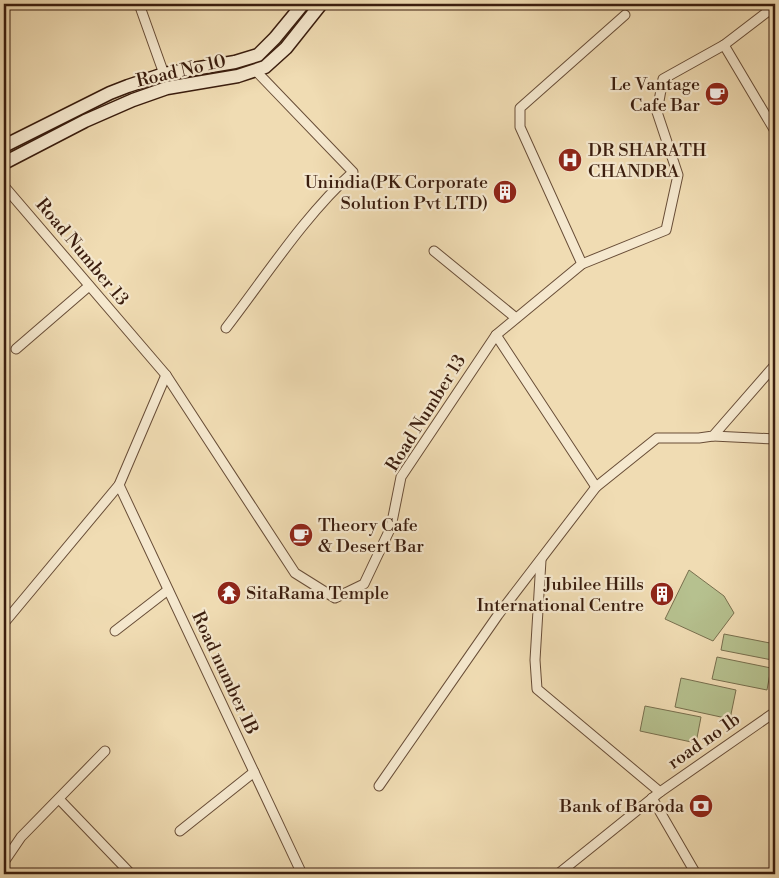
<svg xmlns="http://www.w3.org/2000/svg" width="779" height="878" viewBox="0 0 779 878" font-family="'Libre Bodoni',serif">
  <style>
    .green { fill: #b6c18f; stroke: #786f4e }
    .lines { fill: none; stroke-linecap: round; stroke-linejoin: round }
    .minor-casing { stroke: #684d37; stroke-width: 11 }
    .secondary-casing { stroke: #3a1d0e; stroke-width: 15 }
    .minor { stroke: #f5e8ce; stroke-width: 9 }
    .secondary { stroke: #f5e8ce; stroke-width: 12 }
    .labels { text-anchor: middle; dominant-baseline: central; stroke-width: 4.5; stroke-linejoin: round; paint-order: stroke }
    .street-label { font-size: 18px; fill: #3a1d0e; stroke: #f5e8ce }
    .poi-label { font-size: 18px; fill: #3a1d0e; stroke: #f5e8ce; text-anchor: end }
  </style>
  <rect width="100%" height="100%" fill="#f0dcb3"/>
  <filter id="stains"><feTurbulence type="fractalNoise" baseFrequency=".004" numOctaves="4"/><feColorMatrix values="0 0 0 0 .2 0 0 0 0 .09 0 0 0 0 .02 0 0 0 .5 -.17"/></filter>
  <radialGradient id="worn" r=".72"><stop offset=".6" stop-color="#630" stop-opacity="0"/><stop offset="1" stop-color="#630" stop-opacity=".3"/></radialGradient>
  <g class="green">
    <polygon points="689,570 724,596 734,613 713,641 665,619"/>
    <polygon points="724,634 775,644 772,660 721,650"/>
    <polygon points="717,657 771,668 767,690 712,679"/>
    <polygon points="681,678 736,690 730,719 675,707"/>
    <polygon points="645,706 701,717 696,743 640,731"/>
  </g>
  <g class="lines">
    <g class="minor-casing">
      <g id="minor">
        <polyline points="139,4 164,74"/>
        <polyline points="724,45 775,131"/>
        <polyline points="4,186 166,375 295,573 335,598 364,584 391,527 401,477 496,335 582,264 666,230 678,175 657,112 663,79 724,45 775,6"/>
        <polyline points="434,251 516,318"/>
        <polyline points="582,264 520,127 520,108 625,15"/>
        <path d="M226,328C266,276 305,215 353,172L256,71"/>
        <polyline points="496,335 596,487"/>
        <polyline points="16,349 89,286"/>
        <polyline points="713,436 775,439"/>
        <polyline points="119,485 302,874"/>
        <polyline points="541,560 535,660 537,689 660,792"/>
        <polyline points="4,623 119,485 166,375"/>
        <polyline points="115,631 168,590"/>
        <polyline points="379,786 498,615 596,487 657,438 699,438 713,436 775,365"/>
        <polyline points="652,798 696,874"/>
        <polyline points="59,799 131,874"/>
        <polyline points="180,831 254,772"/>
        <polyline points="4,862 21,837 105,751"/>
        <polyline points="558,874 660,792 775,712"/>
      </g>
    </g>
    <g class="secondary-casing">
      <g id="secondary">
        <polyline points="4,146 110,93 128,86 164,74 235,62 258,55 275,38 303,4"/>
        <polyline points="4,163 85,121 133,100 167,88 238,76 265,67 286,48 321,4"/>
      </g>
    </g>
    <use href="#minor" class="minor"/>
    <use href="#secondary" class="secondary"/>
  </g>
  <defs>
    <g id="cafe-disc" transform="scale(1.25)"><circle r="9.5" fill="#8f2418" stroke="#f5e8ce"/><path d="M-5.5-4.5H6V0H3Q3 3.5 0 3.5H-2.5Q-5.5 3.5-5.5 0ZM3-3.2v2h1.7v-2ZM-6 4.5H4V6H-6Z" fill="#fff"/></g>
    <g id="hospital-disc" transform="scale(1.25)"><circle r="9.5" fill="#8f2418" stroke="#f5e8ce"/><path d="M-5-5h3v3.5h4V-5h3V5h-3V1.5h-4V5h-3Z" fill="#fff"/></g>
    <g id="building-disc" transform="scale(1.25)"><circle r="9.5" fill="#8f2418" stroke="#f5e8ce"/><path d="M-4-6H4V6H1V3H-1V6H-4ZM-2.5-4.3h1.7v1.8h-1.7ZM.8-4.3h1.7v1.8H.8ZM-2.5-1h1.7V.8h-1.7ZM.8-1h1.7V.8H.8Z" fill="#fff"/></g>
    <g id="temple-disc" transform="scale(1.25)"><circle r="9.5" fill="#8f2418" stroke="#f5e8ce"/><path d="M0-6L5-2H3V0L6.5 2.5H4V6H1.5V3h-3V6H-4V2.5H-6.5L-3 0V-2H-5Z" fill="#fff"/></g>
    <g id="bank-disc" transform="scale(1.25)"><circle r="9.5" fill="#8f2418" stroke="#f5e8ce"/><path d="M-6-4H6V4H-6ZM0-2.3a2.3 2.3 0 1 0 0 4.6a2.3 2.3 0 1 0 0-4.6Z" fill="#fff"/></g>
  </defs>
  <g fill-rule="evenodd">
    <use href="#cafe-disc" x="717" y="94"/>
    <use href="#hospital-disc" x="570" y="160"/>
    <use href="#building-disc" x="505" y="192"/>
    <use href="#cafe-disc" x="301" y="535"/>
    <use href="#temple-disc" x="229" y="593"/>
    <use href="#building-disc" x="662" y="594"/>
    <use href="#bank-disc" x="701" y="806"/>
  </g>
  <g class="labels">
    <g class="street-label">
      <text transform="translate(181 71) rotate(-13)">Road No 10</text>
      <text transform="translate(82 252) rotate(50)">Road Number 13</text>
      <text transform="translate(426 413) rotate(-58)">Road Number 13</text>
      <text transform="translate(225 673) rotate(65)">Road number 1B</text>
      <text transform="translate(704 741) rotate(-35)">road no 1b</text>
    </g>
    <g class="poi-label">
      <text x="700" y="84">Le Vantage<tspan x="700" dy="21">Cafe Bar</tspan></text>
      <text x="588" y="150" text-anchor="start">DR SHARATH<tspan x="588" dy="21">CHANDRA</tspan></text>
      <text x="488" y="182">Unindia(PK Corporate<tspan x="488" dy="21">Solution Pvt LTD)</tspan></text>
      <text x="318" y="525" text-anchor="start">Theory Cafe<tspan x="318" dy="21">&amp; Desert Bar</tspan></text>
      <text x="644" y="584">Jubilee Hills<tspan x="644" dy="21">International Centre</tspan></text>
      <text x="246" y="593" text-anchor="start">SitaRama Temple</text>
      <text x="684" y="806">Bank of Baroda</text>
    </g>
  </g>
  <rect width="779" height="878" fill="none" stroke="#f0dcb3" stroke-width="20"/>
  <rect x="5" y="5" width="769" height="868" fill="none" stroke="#3a1d0e" stroke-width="2.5"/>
  <rect x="10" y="10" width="759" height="858" fill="none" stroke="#3a1d0e"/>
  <rect width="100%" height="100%" filter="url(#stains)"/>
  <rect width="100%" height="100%" fill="url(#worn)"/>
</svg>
